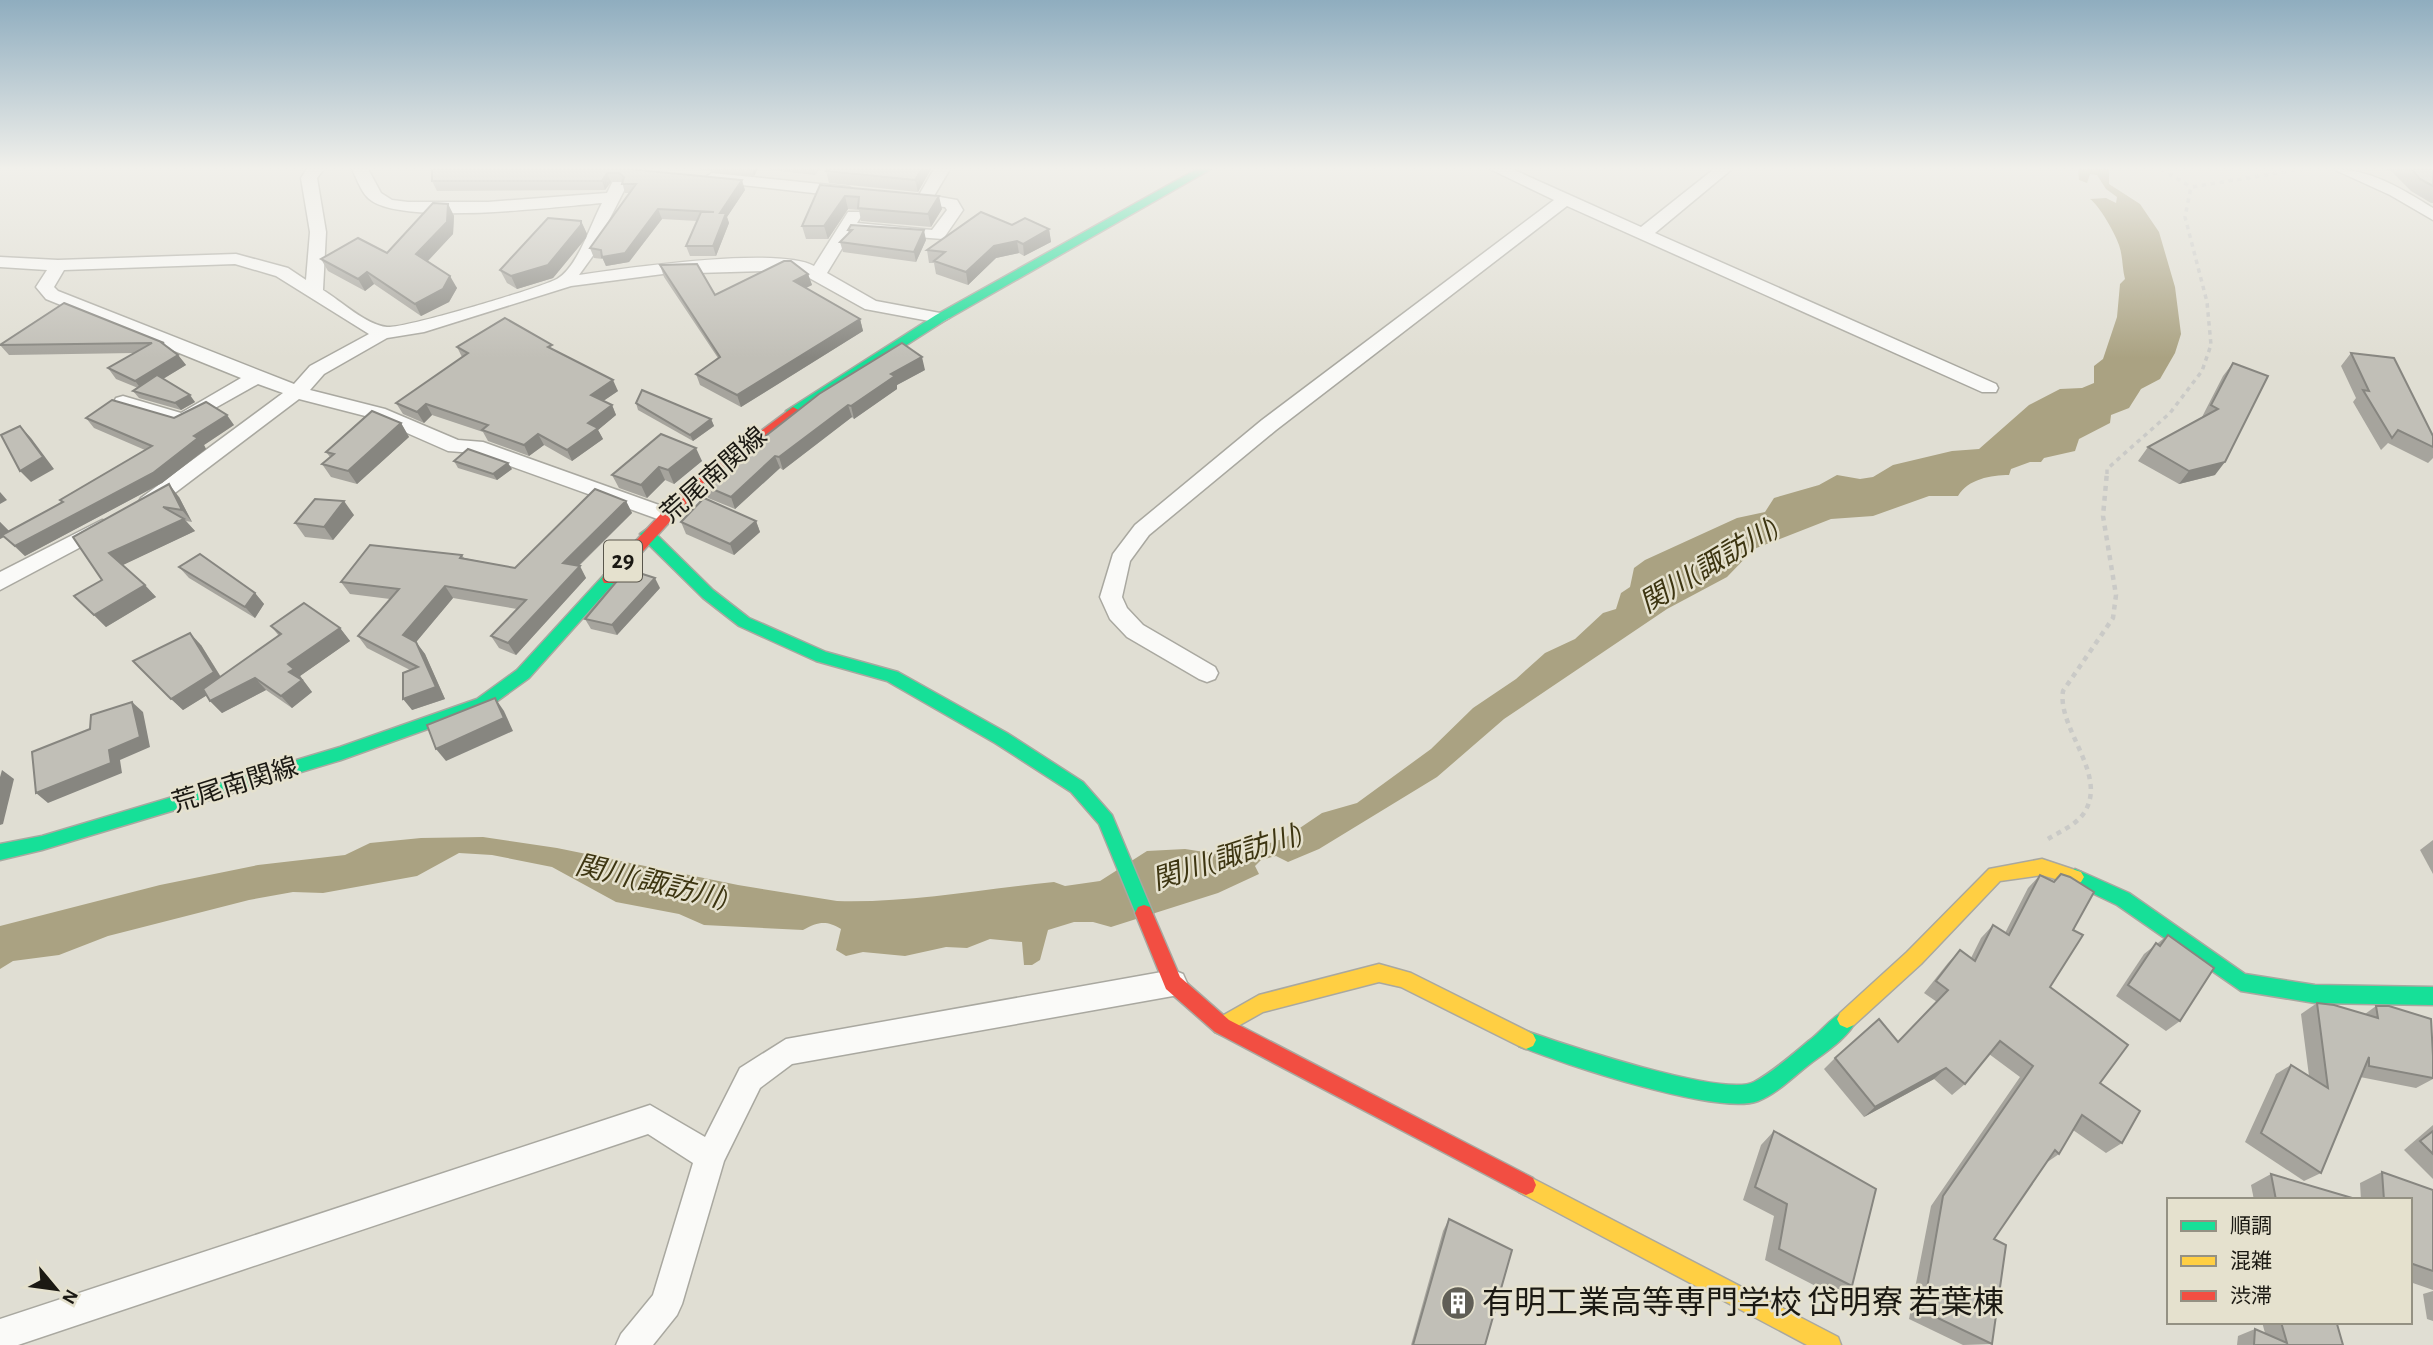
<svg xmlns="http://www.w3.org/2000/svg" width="2433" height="1345" viewBox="0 0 2433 1345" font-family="'Alegreya Sans','Noto Sans JP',sans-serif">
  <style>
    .water { fill: #aaa282 }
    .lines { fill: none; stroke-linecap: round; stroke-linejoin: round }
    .street-casing { stroke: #a9a8a0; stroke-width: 3 }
    .fast-casing { stroke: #a9a8a0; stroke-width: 3 }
    .slow-casing { stroke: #a9a8a0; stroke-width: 3 }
    .jam-casing { stroke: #a9a8a0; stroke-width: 3 }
    .path-far1 { stroke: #cacac7; stroke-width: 3.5; stroke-dasharray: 4.5 4.5; stroke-linecap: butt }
    .path { stroke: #cacac7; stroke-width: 4.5; stroke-dasharray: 5 5; stroke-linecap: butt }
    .street { fill: #fafaf8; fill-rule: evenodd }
    .fast { fill: #16e098; fill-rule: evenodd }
    .slow { fill: #ffcf43; fill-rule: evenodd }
    .jam { fill: #f24e42; fill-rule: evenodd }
    .wall { fill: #a6a49d }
    .shaded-wall { fill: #878680 }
    .building { fill: #c1bfb7; stroke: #878680; stroke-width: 2 }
    .labels { text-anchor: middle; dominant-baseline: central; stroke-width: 5; stroke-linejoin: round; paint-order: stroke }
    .shield { fill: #e5e1ce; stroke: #58554b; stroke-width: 2 }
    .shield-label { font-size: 24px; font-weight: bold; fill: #1b1913 }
    .street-label { font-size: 26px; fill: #1b1913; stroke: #e5e1ce }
    .water-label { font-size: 28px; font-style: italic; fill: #3d3511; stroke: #e5e1ce }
    .near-poi-label { font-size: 32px; fill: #1b1913; stroke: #e5e1ce; text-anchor: start }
  </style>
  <rect width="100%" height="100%" fill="#e0ded3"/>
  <path class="water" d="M2078,169H2109V184L2140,204L2159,232L2175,287L2181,334L2175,353L2160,379L2141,389L2129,408L2111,415L2110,423L2079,439L2075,451L2044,458L2041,462H2030L2011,469L2009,475C1991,475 1968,479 1958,496H1929L1873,516L1831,519L1754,549L1727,577L1667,609L1504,719L1437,777L1319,849L1288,862L1276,856L1261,860L1255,866L1259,874L1218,893L1111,927L1093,922H1074L1048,930L1040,960L1032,965H1024L1022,942L990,939L967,948L946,947L905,956L863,952L846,956L836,950L841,929C826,920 818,922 803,930L704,925L679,914L616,902L552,867L492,855L459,853L417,876L323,893L293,892L249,900L108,936L59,955L13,961L0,969V926L160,885L258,865L345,855L370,843L421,838L483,837L557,848L738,885L837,901C910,903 981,889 1054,882L1065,886L1100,881L1147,851L1185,849L1231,856L1285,838L1322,813L1357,803L1431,749L1473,708L1516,679L1545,653L1575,639L1603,613L1616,609L1621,593L1630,587L1634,568L1645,560L1737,518L1765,512L1774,498L1819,485L1837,475L1860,479L1873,477L1893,465L1952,451L1979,449L2029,405L2060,389L2082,388L2094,383V366L2103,359L2117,317L2120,284L2125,279C2122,268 2123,256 2119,245C2115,233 2099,205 2090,199L2106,198L2116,203L2117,197L2106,189L2097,175L2090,174L2087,183L2079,180Z"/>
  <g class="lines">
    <g class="street-casing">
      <g id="street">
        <path d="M307,169H324L317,178L326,232L323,290C341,301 366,325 387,327C404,329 540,288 557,279C578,267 591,223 602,203C554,207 408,225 372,201C362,195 357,179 352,169H368L381,193L392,200L408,202H488L607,193L619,169H635L606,226L605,239L579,275C627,268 777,246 814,266L848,212H860L862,215L857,223L932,230L947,210L945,207L911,204L903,199L905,196L919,195L934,169H950L934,196L957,200L963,210L943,239L852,232L827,273L876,301L940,313L949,318L940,323L865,309L795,270L663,274L571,286L424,332L387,338L324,374L310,390L385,409L458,440L483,442L673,510L676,515L673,520L666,522L474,453L448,451L373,418L299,399L155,508H141L138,503L141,498L283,393L258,384L183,426L116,406L114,402L116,398L123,396L181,413L241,378L46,299L36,287L47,270L0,267V257L58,260L236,254L288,268L306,280L310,232L301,178ZM235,264L276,276L369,334L310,366L294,384L58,291L54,287L64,270Z"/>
        <polygon points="1490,169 1512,169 1641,227 1714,169 1732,169 1655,233 1996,384 1998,388 1996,392 1982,392 1567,206 1276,430 1149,535 1130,561 1122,597 1127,608 1143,625 1215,667 1218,673 1215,679 1207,682 1199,679 1127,637 1110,619 1100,597 1113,554 1135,525 1262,420 1554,200"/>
        <path d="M2333,169C2371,169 2402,189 2433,208V220L2390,195Z"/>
        <polygon points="712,173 849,187 857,192 849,197 706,181 704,178"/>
        <polygon points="102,520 109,522 112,527 109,532 0,590 0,572"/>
        <polygon points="1173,970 1183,974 1187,983 1183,992 1173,996 792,1064 760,1088 724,1161 682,1304 677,1315 653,1345 616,1345 621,1334 653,1295 693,1163 648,1134 18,1345 0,1345 0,1319 650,1105 705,1137 740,1068 786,1039"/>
      </g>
    </g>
    <g class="fast-casing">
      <g id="fast">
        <polygon points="1197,169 1211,169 944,321 798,414 788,414 786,411 936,315"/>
        <polygon points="647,529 652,530 713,590 749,618 826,652 898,672 1007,733 1083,782 1112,815 1153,913 1150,919 1144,921 1138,919 1099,824 1071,792 995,743 887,681 816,661 739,626 703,598 642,538 640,534"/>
        <polygon points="609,574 616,579 614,583 529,678 489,707 341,760 42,850 0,860 0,844 42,836 340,747 477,699 517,670 604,575"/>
        <polygon points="2075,869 2129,893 2245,974 2315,985 2433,987 2433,1005 2315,1003 2241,991 2117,905 2069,882 2066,877 2069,872"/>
        <path d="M1847,1010L1854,1013L1857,1019C1849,1037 1826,1052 1811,1063C1795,1075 1777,1094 1758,1101C1718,1116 1563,1064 1519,1046L1516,1040L1519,1034L1526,1031C1563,1044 1724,1098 1754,1082C1773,1072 1793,1054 1810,1040C1822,1031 1832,1016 1847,1010Z"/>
      </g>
    </g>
    <g class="slow-casing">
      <g id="slow">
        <polygon points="2042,859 2081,872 2084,877 2081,882 2075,885 2042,875 2000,881 1921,964 1854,1025 1847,1028 1840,1025 1837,1019 1840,1013 1907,952 1989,869"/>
        <polygon points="1379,964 1411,973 1533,1034 1536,1040 1533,1046 1526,1049 1519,1046 1401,987 1379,982 1263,1012 1222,1035 1215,1032 1212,1026 1215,1020 1259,995"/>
        <polygon points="1526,1175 1838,1337 1841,1345 1807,1345 1519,1192 1516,1185 1519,1178"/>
      </g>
    </g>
    <g class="jam-casing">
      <g id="jam">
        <polygon points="793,407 800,411 798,414 695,494 614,583 604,583 602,579 604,575 685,488"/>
        <polygon points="1144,905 1150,907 1180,977 1229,1020 1533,1178 1536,1185 1533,1192 1526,1195 1519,1192 1215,1032 1166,989 1135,913 1138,907"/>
      </g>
    </g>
    <g class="path-far1">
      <polyline points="2161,169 2191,187"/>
      <polyline points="2107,474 2107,469 2170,413 2202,371 2211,345 2207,302 2185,217 2191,187 2304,169"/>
    </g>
    <path class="path" d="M2048,839C2059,832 2076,825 2084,813C2109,775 2057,729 2063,691L2113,618L2116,595L2103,516L2107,472"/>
    <use href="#street" class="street"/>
    <use href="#fast" class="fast"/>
    <use href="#slow" class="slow"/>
    <use href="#jam" class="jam"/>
  </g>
  <g class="wall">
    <polygon points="628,169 745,190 727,217 729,223 716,256 690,256 686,246 697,221 662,219 629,262 606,266 603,259 594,258 590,248 629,193 625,193 622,182 611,182 605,190 437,191 432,181"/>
    <polygon points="694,169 758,169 754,176"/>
    <polygon points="764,169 820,169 815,175"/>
    <polygon points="931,169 918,192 829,183 826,171"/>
    <polygon points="2385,169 2433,169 2433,203 2431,203 2411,191 2391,171"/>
    <polygon points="820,185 942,209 931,227 861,221 859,210 848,209 828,239 806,239 802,226"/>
    <polygon points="448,204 454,216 453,234 428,261 457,288 449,302 421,316 374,284 365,291 328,271 321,259 387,253"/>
    <polygon points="581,221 587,234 586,238 553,278 517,289 507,283 500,270"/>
    <polygon points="1012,225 1049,229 1051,242 1024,256 1019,253 996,258 968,285 936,274 934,263 929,263 927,250"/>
    <polygon points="848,230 926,240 916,262 843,252 840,242 849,234"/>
    <polygon points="660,265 715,295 808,274 812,285 806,288 860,319 863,331 741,407 700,385 696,374 718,358 664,277"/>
    <polygon points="164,343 167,347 178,355 186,365 163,379 195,402 181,410 139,398 133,391 138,388 116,379 108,368 134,353 9,355 0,345"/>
    <polygon points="457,347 555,351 618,391 603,401 612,405 616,415 598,430 603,439 572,461 544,445 529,456 488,441 483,432 432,415 424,423 403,414 396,403 462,357"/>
    <polygon points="2351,353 2433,436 2433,458 2428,463 2388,443 2381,450 2353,402 2356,398 2341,366"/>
    <polygon points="2233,363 2215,475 2179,484 2138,461 2148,447 2202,417 2223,376"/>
    <polygon points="925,370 897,385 897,389 854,419 852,417 783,470 780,468 735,509 708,498 703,485 819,394"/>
    <polygon points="636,403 711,419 714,426 693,441 638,410"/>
    <polygon points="86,418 174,418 234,425 204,445 206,449 162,483 25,556 4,537 0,539 0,522 9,531 62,502 60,500 145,450 94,428"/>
    <polygon points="401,423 409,437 357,484 331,477 322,464 330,457 326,452"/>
    <polygon points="661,434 702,461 674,484 665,480 647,498 619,488 612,475"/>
    <polygon points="454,461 512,469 497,480 458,468"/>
    <polygon points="179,497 192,522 186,521 195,531 122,565 156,597 106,627 74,596 102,580 73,537"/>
    <polygon points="626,501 632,513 579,566 586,578 516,655 499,648 491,636 517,609 453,598 416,642 425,654 445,699 412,710 410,670 367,648 358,636 390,599 350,594 341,582 462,555 464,558 515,568"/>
    <polygon points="354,515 333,540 305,537 295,523"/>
    <polygon points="756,521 760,532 734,555 686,534 681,522"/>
    <polygon points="179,567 255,593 264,604 255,618 189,578"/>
    <polygon points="660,588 617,635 591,629 585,619"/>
    <polygon points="271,626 340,628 350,641 300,676 312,692 292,708 266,690 222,713 210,701 207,695 183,710 133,661 201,645 221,677 279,636"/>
    <polygon points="2433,840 2433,874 2420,850"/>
    <polygon points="2040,875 2073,930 2050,987 2100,1083 2122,1143 2106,1153 2073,1130 2059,1154 2046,1163 1994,1239 1992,1344 1963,1345 1909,1319 1931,1206 2020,1077 1989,1054 1965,1084 1952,1095 1934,1079 1864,1117 1824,1069 1835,1058 1898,1042 1937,1002 1924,993 1948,963 1960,950 1971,958 1981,938 1993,925 2005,933 2028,888"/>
    <polygon points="2168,935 2180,1021 2166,1031 2116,996 2144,954"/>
    <polygon points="2317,1003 2365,1014 2376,1006 2433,1056 2433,1079 2416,1088 2360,1077 2321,1173 2304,1181 2245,1142 2276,1074 2291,1065 2309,1076 2301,1014"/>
    <polygon points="2433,1125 2433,1179 2404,1150"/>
    <polygon points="1774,1131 1852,1286 1837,1297 1765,1260 1774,1216 1743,1200 1761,1145"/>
    <polygon points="2382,1172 2433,1190 2433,1290 2410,1282 2410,1200 2361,1200 2360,1183"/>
    <polygon points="2271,1174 2359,1200 2254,1200 2251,1185"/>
    <polygon points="1449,1219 1485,1345 1411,1345 1443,1231"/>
    <polygon points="2433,1291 2433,1321 2427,1319 2423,1294"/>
    <polygon points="2262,1322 2328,1322 2343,1345 2237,1345 2238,1336 2255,1329 2265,1333"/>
  </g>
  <g class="shaded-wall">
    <polygon points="753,169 758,169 754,176"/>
    <polygon points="922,169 931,169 918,192 915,180"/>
    <polygon points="607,173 611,182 605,190 602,181"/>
    <polygon points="742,180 745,190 727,217 729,223 716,256 713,246 720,213"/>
    <polygon points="845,196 848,209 828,239 824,226"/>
    <polygon points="939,196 942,209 931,227 928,214"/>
    <polygon points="448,204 454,216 453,234 423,266 416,254"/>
    <polygon points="658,209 662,219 629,262 606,266 602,257"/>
    <polygon points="581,221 587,234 586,238 553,278 517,289 511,276"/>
    <polygon points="1049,229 1051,242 1024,256 1023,244"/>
    <polygon points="924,230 926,240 916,262 914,252"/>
    <polygon points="1017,241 1019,253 996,258 968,285 966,272 994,246"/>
    <polygon points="367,272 374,284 365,291 358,279"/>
    <polygon points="808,274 812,285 797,292 794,281"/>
    <polygon points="450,276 457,288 449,302 421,316 415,304"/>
    <polygon points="860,319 863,331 741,407 737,395"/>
    <polygon points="178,355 186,365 143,391 135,381"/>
    <polygon points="922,357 925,370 897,385 897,389 854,419 851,406 891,374"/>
    <polygon points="613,380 618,391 596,406 591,395"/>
    <polygon points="190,395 195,402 181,410 175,403"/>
    <polygon points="426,404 432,415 424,423 417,412"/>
    <polygon points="612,405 616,415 598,430 603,439 572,461 567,450 588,423"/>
    <polygon points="848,405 852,417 783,470 779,457"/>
    <polygon points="227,415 234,425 204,445 206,449 162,483 25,556 15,546 194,436"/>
    <polygon points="711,419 714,426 693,441 690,435"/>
    <polygon points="401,423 409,437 357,484 348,471"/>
    <polygon points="20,426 31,438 54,469 31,482 20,471"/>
    <polygon points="538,434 544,445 529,456 524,445"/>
    <polygon points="696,448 702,461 674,484 668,470"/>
    <polygon points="775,456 780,468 735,509 731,497"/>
    <polygon points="2225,462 2215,475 2179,484 2189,471"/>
    <polygon points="508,463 512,469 497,480 493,474"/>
    <polygon points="659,467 665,480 647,498 641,485"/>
    <polygon points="169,484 179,497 192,522 182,510"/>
    <polygon points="0,492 7,500 0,504"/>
    <polygon points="344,501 354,515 333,540 324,527"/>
    <polygon points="626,501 632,513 569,575 563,563"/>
    <polygon points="184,519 195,531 121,566 109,553"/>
    <polygon points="756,521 760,532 734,555 730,544"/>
    <polygon points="0,522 11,533 0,539"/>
    <polygon points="580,566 586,578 516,655 508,643"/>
    <polygon points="655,578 660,588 617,635 612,625"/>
    <polygon points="145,585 156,597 106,627 94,615"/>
    <polygon points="445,586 453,598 412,647 403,635"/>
    <polygon points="255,593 264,604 255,618 245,607"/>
    <polygon points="340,628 350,641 300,676 312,692 292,708 281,696 288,664"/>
    <polygon points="190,633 201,645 225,684 183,710 171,699"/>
    <polygon points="416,642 425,654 445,699 412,710 403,699 436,687"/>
    <polygon points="255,678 266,690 222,713 210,701"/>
    <polygon points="495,698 504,711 513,731 446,761 436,749"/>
    <polygon points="132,702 143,712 150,747 120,760 122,773 48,803 36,793 109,750"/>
    <polygon points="2,770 14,779 3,824 0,825 0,777"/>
    <polygon points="1946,1068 1934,1079 1864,1117 1875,1107"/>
  </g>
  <g class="building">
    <polygon points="432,169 628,169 742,180 720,213 726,213 713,246 686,246 701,212 714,212 658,209 625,253 602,257 601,250 590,248 636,184 622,184 624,177 619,173 607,173 602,181 432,181"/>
    <polygon points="827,169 922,169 915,180 826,171"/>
    <polygon points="2412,169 2433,169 2433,186 2420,179"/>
    <polygon points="820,185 939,196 928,214 858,208 859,197 845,196 824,226 802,226"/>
    <polygon points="433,203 448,204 447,222 416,254 450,276 443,289 415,304 367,272 358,279 321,259 358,238 387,253"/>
    <polygon points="981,212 1012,225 1025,218 1049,229 1023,244 1017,241 994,246 966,272 934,261 945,252 927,250"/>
    <polygon points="548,218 581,221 581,225 548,265 511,276 500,270"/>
    <polygon points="851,225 924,230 914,252 840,242 852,230 848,230"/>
    <polygon points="784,261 791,261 808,274 794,281 860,319 737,395 696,374 720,357 660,265 697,264 715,295"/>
    <polygon points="64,303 164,343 162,343 178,355 135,381 108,368 152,343 0,345"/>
    <polygon points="505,318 552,345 548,347 613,380 591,395 612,405 588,423 598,428 567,450 538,434 524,445 482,430 488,425 426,404 417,412 396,403 468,353 457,347"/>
    <polygon points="902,343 922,357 891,374 895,376 851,406 848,405 779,457 775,456 731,497 703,485 819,394"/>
    <polygon points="2351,353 2394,358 2433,436 2433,447 2398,430 2392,438 2363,390 2369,391"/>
    <polygon points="2233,363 2268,376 2225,462 2189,471 2148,447 2218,409 2211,405"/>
    <polygon points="157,375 190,395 175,403 133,391"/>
    <polygon points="642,390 711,419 690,435 636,403"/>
    <polygon points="112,400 174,418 206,402 227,415 194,436 198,438 153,473 15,546 2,535 63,502 60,500 152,446 86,418"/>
    <polygon points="372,411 401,423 348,471 322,464 334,454 326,452"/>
    <polygon points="20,426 43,457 20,471 1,435"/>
    <polygon points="661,434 696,448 668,470 659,467 641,485 612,475"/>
    <polygon points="468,449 508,463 493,474 454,461"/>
    <polygon points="169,484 182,510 163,507 184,519 109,553 145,585 94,615 74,596 102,580 73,537"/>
    <polygon points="595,489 626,501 563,563 580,566 508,643 491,636 526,600 445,586 403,635 416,642 436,687 403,699 403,673 418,667 358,636 399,589 341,582 370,545 462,555 460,558 515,568"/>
    <polygon points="704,498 756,521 730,544 681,522"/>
    <polygon points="315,499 344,501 324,527 295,523"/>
    <polygon points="200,554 255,593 245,607 179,567"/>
    <polygon points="627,569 655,578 612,625 585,619"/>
    <polygon points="304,603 340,628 288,664 294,669 289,672 302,680 281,696 255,678 210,701 203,689 281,634 271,626"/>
    <polygon points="190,633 214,672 171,699 133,661"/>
    <polygon points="495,698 504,718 436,749 427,725"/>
    <polygon points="132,702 140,737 109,750 111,763 36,793 32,752 90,729 91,715"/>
    <polygon points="2061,874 2070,877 2094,892 2073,930 2083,935 2050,987 2128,1045 2100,1083 2140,1111 2122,1143 2082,1115 2059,1154 2055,1150 1994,1239 2006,1245 1992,1344 1923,1311 1943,1196 2033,1066 2000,1041 1965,1084 1946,1068 1875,1107 1835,1058 1879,1019 1898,1042 1948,990 1936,981 1960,950 1975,961 1993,925 2009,935 2040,875 2054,882"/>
    <polygon points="2168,935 2214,968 2180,1021 2128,985 2156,943 2160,946"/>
    <polygon points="2317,1003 2334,1005 2378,1018 2376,1006 2389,1006 2431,1019 2433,1056 2433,1078 2369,1066 2369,1057 2321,1173 2261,1133 2291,1065 2328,1088"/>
    <polygon points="1774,1131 1876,1189 1852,1286 1779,1249 1787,1204 1755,1187"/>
    <polygon points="2433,1131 2433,1154 2420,1141"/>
    <polygon points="2382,1172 2433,1190 2433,1271 2410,1263 2410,1200 2384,1200"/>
    <polygon points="2271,1174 2359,1200 2276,1200"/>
    <polygon points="1449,1219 1512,1250 1485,1345 1413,1345"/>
    <polygon points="2281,1322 2328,1322 2337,1324 2343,1345 2254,1345 2255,1329 2287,1343"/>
  </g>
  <linearGradient id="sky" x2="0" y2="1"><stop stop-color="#8fadbf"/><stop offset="0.47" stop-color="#f1f0eb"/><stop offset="1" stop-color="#f1f0eb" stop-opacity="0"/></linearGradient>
  <rect width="2433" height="358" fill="url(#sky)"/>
  <defs>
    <g id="building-disc" transform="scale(1.75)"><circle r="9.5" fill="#605e56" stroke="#e5e1ce"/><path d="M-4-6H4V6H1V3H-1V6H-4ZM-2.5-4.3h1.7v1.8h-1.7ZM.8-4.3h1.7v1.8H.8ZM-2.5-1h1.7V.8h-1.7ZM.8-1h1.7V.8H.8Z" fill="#fff"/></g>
  </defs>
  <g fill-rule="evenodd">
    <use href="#building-disc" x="1458" y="1303"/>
  </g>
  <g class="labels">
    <rect class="shield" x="604" y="540.5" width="38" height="41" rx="5"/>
    <g class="shield-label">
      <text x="623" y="561">29</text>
    </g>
    <g class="street-label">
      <text transform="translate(714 475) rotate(-41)">荒尾南関線</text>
      <text transform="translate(235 785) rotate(-17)">荒尾南関線</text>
    </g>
    <g class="water-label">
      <text transform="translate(1710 566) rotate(-31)">関川(諏訪川)</text>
      <text transform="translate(1228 858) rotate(-18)">関川(諏訪川)</text>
      <text transform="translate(652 883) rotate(13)">関川(諏訪川)</text>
    </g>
    <g class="near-poi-label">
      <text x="1482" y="1303">有明工業高等専門学校 岱明寮 若葉棟</text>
    </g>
  </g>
  <rect x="2167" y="1198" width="245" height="126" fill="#e5e1ce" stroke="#949183" stroke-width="2"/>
  <rect x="2181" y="1221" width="35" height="10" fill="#16e098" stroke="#949183" stroke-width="2"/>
  <text x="2230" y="1233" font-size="21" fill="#1b1913">順調</text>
  <rect x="2181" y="1256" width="35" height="10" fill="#ffcf43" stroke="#949183" stroke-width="2"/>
  <text x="2230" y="1268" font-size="21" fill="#1b1913">混雑</text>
  <rect x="2181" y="1291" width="35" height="10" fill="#f24e42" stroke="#949183" stroke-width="2"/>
  <text x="2230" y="1303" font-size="21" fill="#1b1913">渋滞</text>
  <g transform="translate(56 1289) rotate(119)" stroke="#e5e1ce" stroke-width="5" paint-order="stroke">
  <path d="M0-5L12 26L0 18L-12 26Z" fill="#1b1913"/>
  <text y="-10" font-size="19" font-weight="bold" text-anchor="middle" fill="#1b1913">N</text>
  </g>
</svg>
